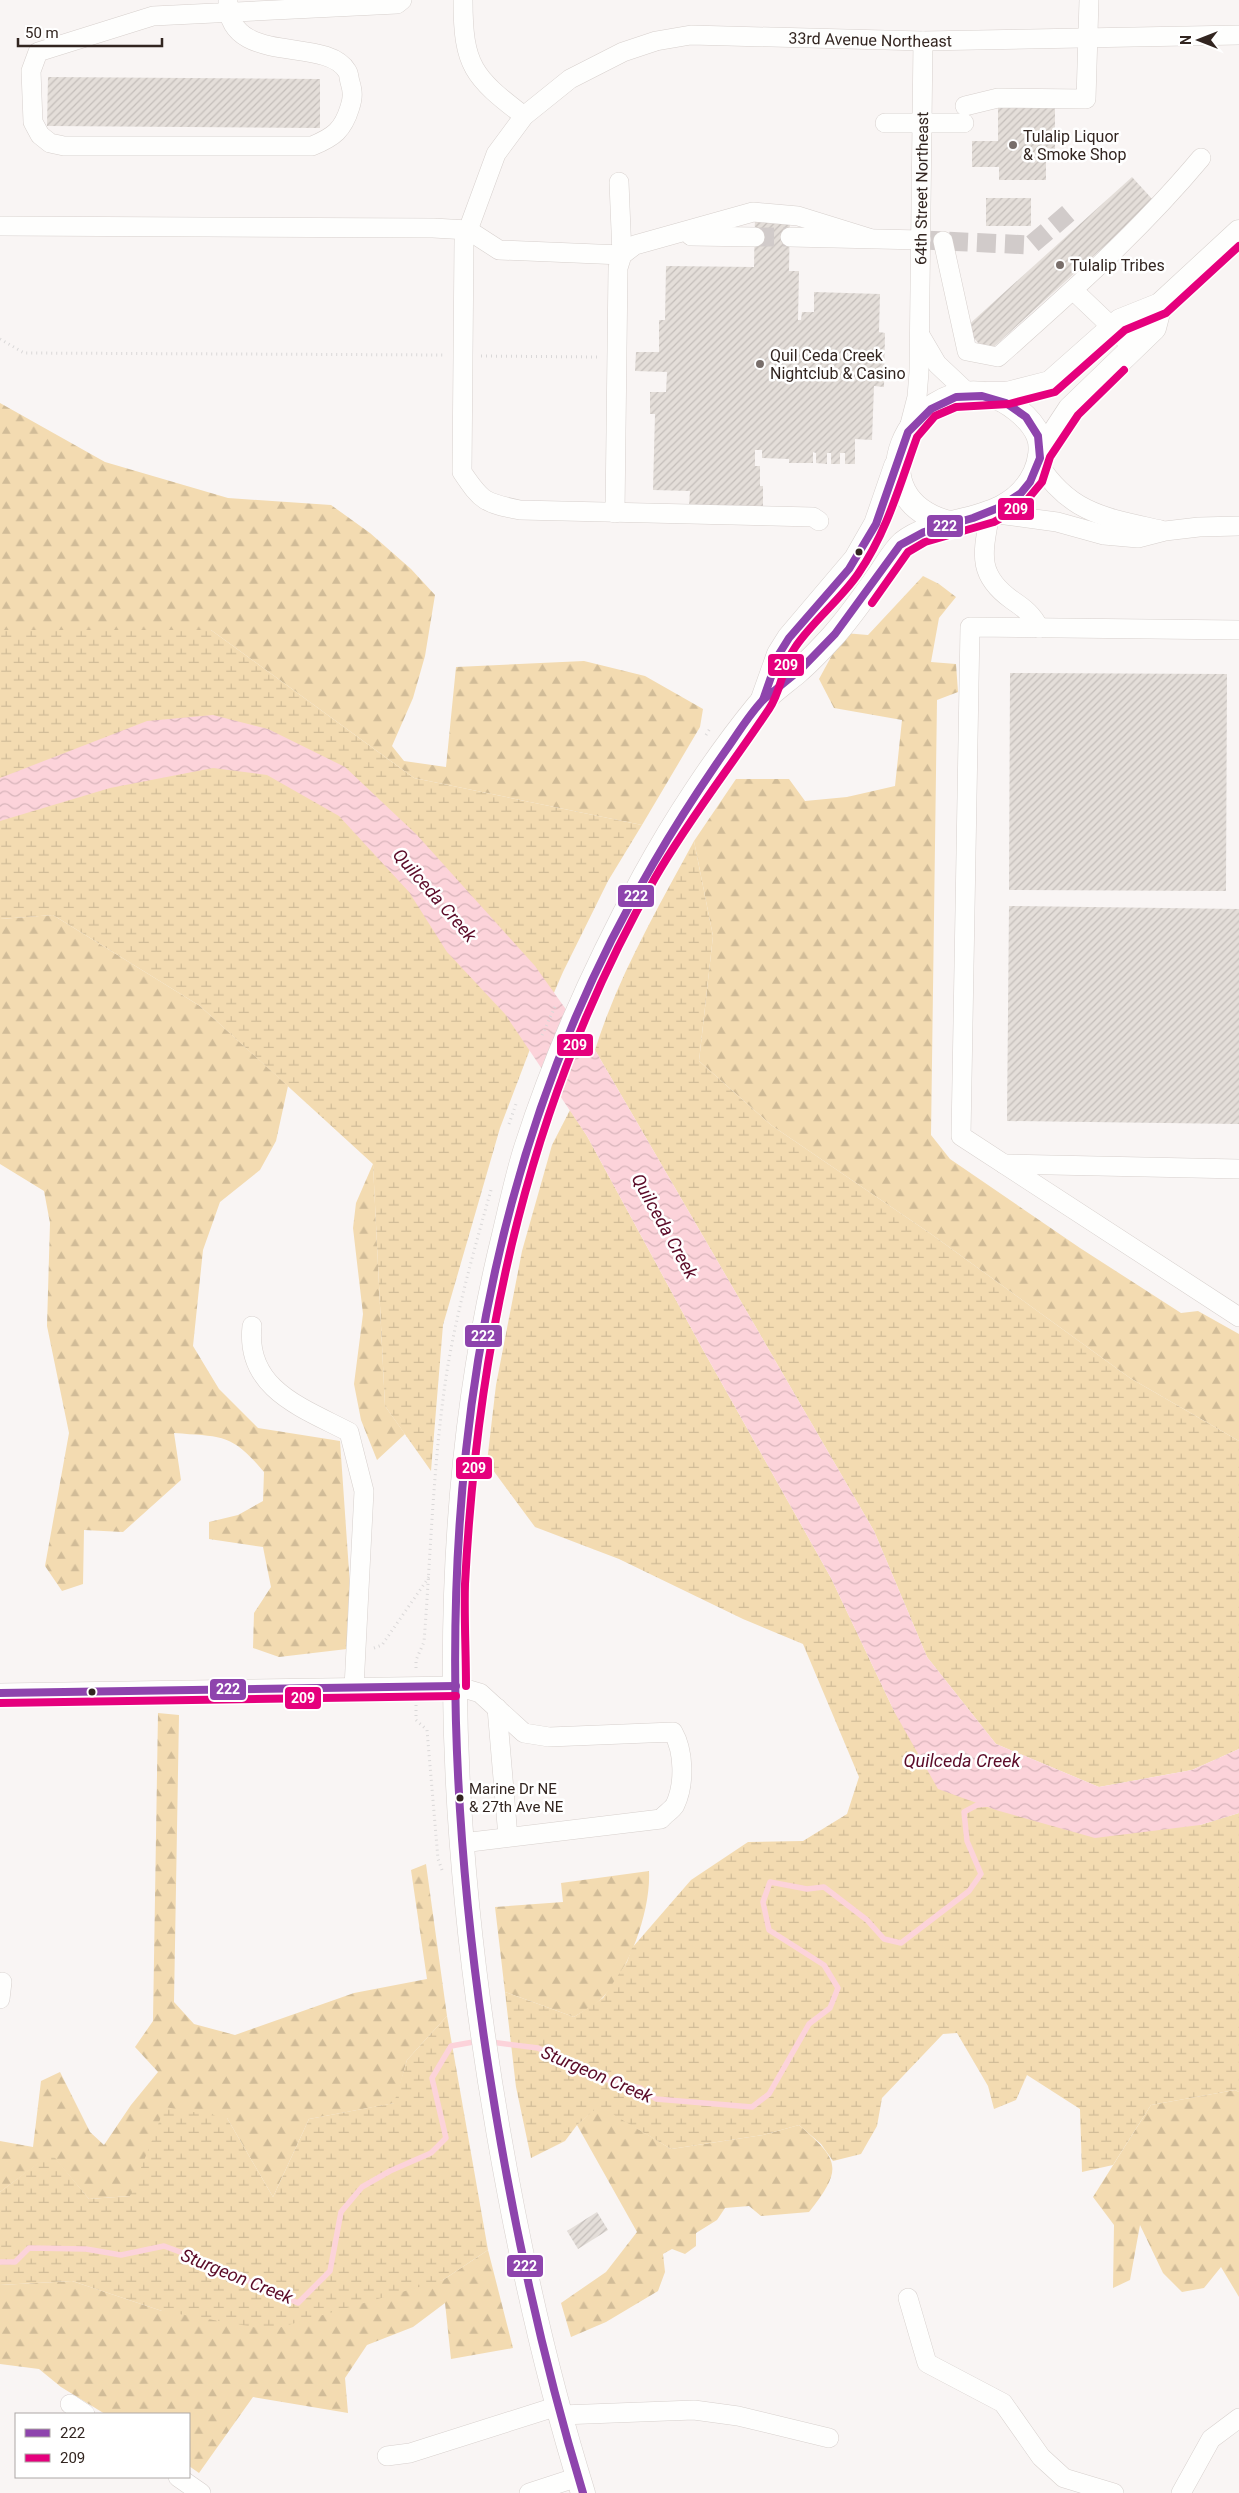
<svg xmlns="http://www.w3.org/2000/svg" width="1239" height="2493" viewBox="0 0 1239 2493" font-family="Roboto,sans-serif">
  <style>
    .forest { fill: url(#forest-firs) }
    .wetland { fill: url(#wetland-marsh) }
    .water { fill: url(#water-waves) }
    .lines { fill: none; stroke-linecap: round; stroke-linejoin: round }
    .stream { stroke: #fcd3da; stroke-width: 5.5 }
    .building { fill: url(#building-hatch) }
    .minor-tunnel { stroke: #d1cbca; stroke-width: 19; stroke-dasharray: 19 9; stroke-linecap: butt }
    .minor-casing { stroke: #d7d0cd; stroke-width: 20 }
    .major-casing { stroke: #d7d0cd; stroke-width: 25 }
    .path { stroke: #dad8d8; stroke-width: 3; stroke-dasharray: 1 4; stroke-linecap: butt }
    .minor { stroke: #fefefd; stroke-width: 19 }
    .major { stroke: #fefefd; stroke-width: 24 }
    .bus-1-casing { stroke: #fff; stroke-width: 11 }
    .bus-2-casing { stroke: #fff; stroke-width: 11 }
    .bus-1 { stroke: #8e44ad; stroke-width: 8 }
    .bus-2 { stroke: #e5007d; stroke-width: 8 }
    .poi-dot { fill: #786e6a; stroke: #fff; stroke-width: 2 }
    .bus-dot { fill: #322520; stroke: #fff; stroke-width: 2 }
    .labels { text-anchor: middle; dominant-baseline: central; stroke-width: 5; stroke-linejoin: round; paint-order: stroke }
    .bus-label { font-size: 15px; fill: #322520; stroke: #fff; text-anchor: start }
    .street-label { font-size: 16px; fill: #322520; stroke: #fff }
    .poi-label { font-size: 16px; fill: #322520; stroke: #fff; text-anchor: start }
    .water-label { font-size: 18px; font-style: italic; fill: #5b0b28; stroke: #fff }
    .line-badge { stroke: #fff; stroke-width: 2 }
    .badge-label { font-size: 14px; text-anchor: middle; font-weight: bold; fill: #fff }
  </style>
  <defs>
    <pattern id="forest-firs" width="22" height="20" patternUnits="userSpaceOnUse" patternTransform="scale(1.25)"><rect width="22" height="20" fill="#f3dbb1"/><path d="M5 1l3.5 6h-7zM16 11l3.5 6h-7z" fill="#d1bc98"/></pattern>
    <pattern id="wetland-marsh" width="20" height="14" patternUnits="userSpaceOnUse" patternTransform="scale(1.25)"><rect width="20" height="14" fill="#f3dbb1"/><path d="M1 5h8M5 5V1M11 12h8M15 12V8" fill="none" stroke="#d1bc98"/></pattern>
    <pattern id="water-waves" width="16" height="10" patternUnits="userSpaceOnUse" patternTransform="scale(1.25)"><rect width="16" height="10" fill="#fcd3da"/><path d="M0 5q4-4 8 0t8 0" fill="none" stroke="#d8b5bb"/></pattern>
    <pattern id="building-hatch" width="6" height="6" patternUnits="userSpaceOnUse" patternTransform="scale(1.25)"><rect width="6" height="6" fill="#e4ded9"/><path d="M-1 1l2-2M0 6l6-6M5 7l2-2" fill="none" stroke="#c4beba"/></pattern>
  </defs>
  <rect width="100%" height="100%" fill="#f9f5f4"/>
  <g class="forest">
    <polygon points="0,403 105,462 228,498 331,505 370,533 411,569 435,595 425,656 413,698 392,746 404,761 446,767 456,667 584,661 645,676 703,709 700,727 642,825 414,778 211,630 0,630"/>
    <polygon points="923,576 939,584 956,597 939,618 931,662 956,664 958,692 937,700 931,1135 950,1159 1080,1248 1181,1313 1198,1311 1239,1334 1239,1441 1130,1378 931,1234 771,1125 699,1061 713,936 694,841 736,779 789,779 805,801 847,797 895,786 902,720 834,708 819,679 844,633 868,635"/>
    <path d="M53,915L200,1006L288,1086L276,1141L260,1170L220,1202L203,1250L193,1346L219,1389L258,1428L340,1441L351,1600L347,1649L279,1657L253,1648L254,1613L271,1587L263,1547L209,1539V1522L238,1515L263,1501L264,1472C231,1433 223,1437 174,1433L181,1480L123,1532L84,1530L83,1584L62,1591L45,1566L69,1433L47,1326L50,1223L44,1191L0,1164V919Z"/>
    <polygon points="373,1164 385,1406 405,1434 377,1460 361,1420 354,1384 363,1314 353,1228 356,1203"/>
    <polygon points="158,1713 179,1715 174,2002 194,2024 235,2035 354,1993 427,1979 411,1870 426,1864 447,2016 407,2060 395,2103 309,2119 273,2197 227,2118 130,2196 89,2199 51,2154 0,2192 0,2141 33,2147 41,2081 60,2072 90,2132 104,2145 131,2105 158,2072 135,2047 153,2021"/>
    <path d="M649,1871C651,1910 630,1969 603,1997C596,2005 583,2011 574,2017L505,1992L495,1907L563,1902L561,1883Z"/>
    <polygon points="1235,2090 1239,2092 1239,2297 1221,2267 1204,2288 1182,2292 1163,2273 1140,2225 1130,2280 1113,2288 1114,2225 1093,2197 1151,2105"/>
    <path d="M599,2105L671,2149L763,2135L799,2125C839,2160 844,2168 809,2212L761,2216L749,2206L725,2208L717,2220L696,2233V2246L685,2254L672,2249L663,2254L665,2272L658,2291L606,2322L571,2337L561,2303L606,2272L637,2232L577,2125Z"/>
    <polygon points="488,2250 513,2348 451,2359 445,2303 413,2327 367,2345 345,2378 348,2413 253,2397 199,2473 189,2466 189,2414 105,2414 61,2387 39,2369 0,2364 0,2285 72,2281 162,2311 443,2280"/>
  </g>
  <g class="wetland">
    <polygon points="0,630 211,630 414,778 642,825 608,881 563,972 535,1036 500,1128 443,1325 431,1471 385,1406 373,1164 200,1006 53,915 0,919"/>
    <path d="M694,841L713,936L699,1061L771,1125L931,1234L1130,1378L1239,1441V1749L1192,1770L1099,1787L996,1744L927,1657L874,1531L595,1050C618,976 658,908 694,841Z"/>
    <polygon points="570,1110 587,1136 702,1348 831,1578 895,1713 1200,1825 1239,1813 1239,2092 1235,2090 1151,2105 1113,2165 1082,2172 1080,2109 1027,2075 1016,2100 994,2109 988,2086 957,2033 943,2034 882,2098 877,2126 861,2154 833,2161 821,2144 799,2125 763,2135 671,2149 599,2106 577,2125 565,2141 531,2158 516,2087 505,1992 574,2017 603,1998 627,1962 632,1948 691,1880 748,1842 803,1841 847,1814 859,1777 803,1644 743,1619 619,1559 535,1527 487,1462 496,1385 522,1251 552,1145"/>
    <polygon points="447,2016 488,2250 443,2280 271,2330 162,2311 72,2281 0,2285 0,2192 51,2153 89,2199 130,2196 165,2107 227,2118 273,2197 309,2119 394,2103 407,2060"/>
  </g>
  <polygon class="water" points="213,715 268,729 345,767 417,835 535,966 595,1050 874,1531 927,1657 996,1744 1099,1787 1192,1770 1239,1749 1239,1813 1200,1825 1095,1838 996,1810 938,1789 895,1713 831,1578 702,1348 587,1136 505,1014 447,952 409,892 339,816 267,775 213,768 110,788 0,821 0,778 147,721"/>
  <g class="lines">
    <g class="stream">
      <polyline points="491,2042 538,2048 560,2060 613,2082 640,2088 656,2099 752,2107 769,2094 809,2024 830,2008 838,1988 824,1965 769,1930 763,1902 770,1882 807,1889 824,1887 867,1920 884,1939 901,1943 969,1891 981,1874 967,1841 964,1812 977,1805 988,1804"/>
      <polyline points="0,2262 15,2262 29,2248 86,2249 121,2255 164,2246 199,2259 298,2303 330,2271 341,2212 362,2187 390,2171 431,2153 446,2138 432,2078 451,2046 479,2041"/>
    </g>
  </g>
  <g class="building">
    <polygon points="48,77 320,79 320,128 47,126"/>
    <polygon points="998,107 1055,107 1055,149 1046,149 1046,180 999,180 999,167 972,167 972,141 998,141"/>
    <polygon points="1132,177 1154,201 987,353 965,328"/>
    <rect x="986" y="198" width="45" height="28"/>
    <polygon points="755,215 790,216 789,271 799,271 798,320 801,320 802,312 814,312 814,292 880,294 879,332 885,333 884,387 874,386 872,440 855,439 855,464 845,464 845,453 840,453 840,464 831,464 831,453 827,453 827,464 816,463 816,453 813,452 813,463 789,463 789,459 762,458 762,450 755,450 755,466 760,466 760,486 763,486 763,507 689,506 690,491 653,490 655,414 650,414 650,392 666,392 667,372 635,371 636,352 659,352 659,320 665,320 666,266 754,267"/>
    <polygon points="1010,673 1227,674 1226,891 1009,890"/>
    <polygon points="1009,906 1239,909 1239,1124 1007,1121"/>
    <polygon points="597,2212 608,2230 578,2249 567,2231"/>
  </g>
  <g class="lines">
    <g class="minor-tunnel">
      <polyline points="755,237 790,237"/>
      <polyline points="921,240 1031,245 1071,211"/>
    </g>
    <g class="minor-casing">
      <g id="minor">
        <path d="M228,0C226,68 326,35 347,71C349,73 349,79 350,82C353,92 353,97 350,107C343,130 334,137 312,146H64L50,143L40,135L33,122L31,71L38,52L153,16L397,4L402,0"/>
        <path d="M463,0C463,66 473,77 524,116"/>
        <polyline points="965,106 998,98 1086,99 1089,0"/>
        <polyline points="885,123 964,123"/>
        <polyline points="0,226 433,228 468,230 499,250 622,255 619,182"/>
        <polyline points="691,236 755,237"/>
        <polyline points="790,237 921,240"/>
        <path d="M943,241L967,351L998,357C1069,294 1140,231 1201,158"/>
        <polyline points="1074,291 1134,348"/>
        <polyline points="920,335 937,364 970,395"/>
        <path id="s1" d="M908,432L917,397L919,372L923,41"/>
        <path d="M1038,463C1070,514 1107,518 1161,530"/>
        <polyline points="615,513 618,268 622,255 635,245 753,212 798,216 869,238"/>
        <path id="s2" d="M819,521L813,517L520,510C485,503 482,502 462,472L464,241L496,154L524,116L570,79L623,52L656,41L691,35L923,41L1239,35"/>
        <path d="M1039,628C1033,615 1024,608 1012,600C976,574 983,553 990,513L1057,522L1104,535L1138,538L1165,531L1199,527L1239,526"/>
        <polyline points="1239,630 970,627 961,1136 1239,1317"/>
        <polyline points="1004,1164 1239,1169"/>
        <path d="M252,1326C245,1389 303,1408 349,1432L364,1491L354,1688"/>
        <path d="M0,1693L456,1686L480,1693L524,1733L549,1737L673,1732C684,1751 685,1784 675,1805C672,1810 665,1814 661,1819L462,1843"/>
        <polyline points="497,1708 508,1837"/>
        <polyline points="0,1999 2,1982"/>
        <polyline points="908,2298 927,2363 1003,2403 1041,2457 1064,2478 1114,2493"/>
        <polyline points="70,2404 85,2414"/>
        <polyline points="561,2415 694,2410 738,2416 829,2438"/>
        <polyline points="387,2456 410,2453 558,2406"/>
        <polyline points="178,2477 201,2493"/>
        <polyline points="529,2493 578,2477"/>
        <polyline points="1181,2493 1211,2439 1239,2418"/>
      </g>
    </g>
    <g class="major-casing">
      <g id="major">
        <polyline points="987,394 1007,394 1050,383 1120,321 1160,305 1239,232"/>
        <polyline points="1041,453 1070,409 1154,328 1160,305"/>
        <polyline points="763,699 779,654 789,638 856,559 876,524 896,466"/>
        <path d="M583,2493C546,2374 519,2252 498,2130C447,1835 432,1528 504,1235C511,1206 517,1176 526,1148C556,1054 597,964 644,877C675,820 717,756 758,706C769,693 784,683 797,672C810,661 822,648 833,636C851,616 865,595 880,574C887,564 894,551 903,543C940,513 1009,529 1035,473C1040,462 1043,446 1038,435C1031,418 1007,399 989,395C910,378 850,500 953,524"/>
      </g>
    </g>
    <g class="path">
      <polyline points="0,339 24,353 445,355"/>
      <polyline points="481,356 600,357"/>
      <polyline points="706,735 711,727"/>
      <polyline points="542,1035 555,1007"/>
      <polyline points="509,1124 516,1104"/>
      <polyline points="374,1648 382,1645 429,1577"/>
      <path d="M416,1668V1660L424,1642C431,1552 433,1461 447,1371C457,1310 474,1250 491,1190"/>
      <polyline points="416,1705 416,1720 427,1730 438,1859 442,1870"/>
    </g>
    <use href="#minor" class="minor"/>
    <use href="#major" class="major"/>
    <g class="bus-1-casing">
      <g id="bus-1">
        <polygon points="982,396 1006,403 1026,417 1038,436 1040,458 1030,482 1021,493 998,508 973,518 924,532 900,545 835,634 801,669 763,700 779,654 789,638 849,569 876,524 908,432 931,409 956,397"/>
        <polyline points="0,1693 456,1686"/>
        <path d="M583,2493C541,2354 511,2214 489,2071C425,1660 437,1230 653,864C675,826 699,789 724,753C737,735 748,716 763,700"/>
      </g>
    </g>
    <g class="bus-2-casing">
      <g id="bus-2">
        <polyline points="872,603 908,552 925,542 994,522 1012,512 1027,500 1042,482 1050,457 1078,415 1124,370"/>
        <path d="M466,1686C466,1652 464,1617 465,1584C478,1334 530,1097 655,878C689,819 731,766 769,709C782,690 782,665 796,646C814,620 840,600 858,574C887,532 900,484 917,437L935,416L956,407L1009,404L1055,392L1125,330L1166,313L1239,246"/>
        <polyline points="0,1703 456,1696"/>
      </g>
    </g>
    <use href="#bus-1" class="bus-1"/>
    <use href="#bus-2" class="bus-2"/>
  </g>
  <g class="poi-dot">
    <circle cx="1013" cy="145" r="5"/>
    <circle cx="1060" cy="265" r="5"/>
    <circle cx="760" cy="364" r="5"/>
  </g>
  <g class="bus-dot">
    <circle cx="859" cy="552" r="4.5"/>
    <circle cx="92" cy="1692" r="4.5"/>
    <circle cx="460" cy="1798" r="4.5"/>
  </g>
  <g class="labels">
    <g class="bus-label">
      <text x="469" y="1789">Marine Dr NE<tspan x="469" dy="18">&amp; 27th Ave NE</tspan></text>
    </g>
    <g class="street-label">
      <text stroke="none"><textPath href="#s2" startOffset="1112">33rd Avenue Northeast</textPath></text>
      <text stroke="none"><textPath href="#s1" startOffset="245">64th Street Northeast</textPath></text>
    </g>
    <g class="poi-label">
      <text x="1023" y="136">Tulalip Liquor<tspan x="1023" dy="18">&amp; Smoke Shop</tspan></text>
      <text x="1070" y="265">Tulalip Tribes</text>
      <text x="770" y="355">Quil Ceda Creek<tspan x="770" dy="18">Nightclub &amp; Casino</tspan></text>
    </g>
    <g class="water-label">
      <text transform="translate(435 895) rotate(49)">Quilceda Creek</text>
      <text transform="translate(665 1226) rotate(61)">Quilceda Creek</text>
      <text x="962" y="1760">Quilceda Creek</text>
      <text transform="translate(597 2074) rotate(23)">Sturgeon Creek</text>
      <text transform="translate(237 2276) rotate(22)">Sturgeon Creek</text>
    </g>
  </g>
  <g class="line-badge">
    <rect x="997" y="497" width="38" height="24" rx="5" fill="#e5007d"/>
    <rect x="926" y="514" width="38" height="24" rx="5" fill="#8e44ad"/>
    <rect x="767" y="653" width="38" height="24" rx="5" fill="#e5007d"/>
    <rect x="617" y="884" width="38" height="24" rx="5" fill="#8e44ad"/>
    <rect x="556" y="1033" width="38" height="24" rx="5" fill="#e5007d"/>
    <rect x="464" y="1324" width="39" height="24" rx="5" fill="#8e44ad"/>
    <rect x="455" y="1456" width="38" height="24" rx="5" fill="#e5007d"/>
    <rect x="209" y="1678" width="38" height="23" rx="5" fill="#8e44ad"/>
    <rect x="284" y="1686" width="38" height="24" rx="5" fill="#e5007d"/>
    <rect x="506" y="2254" width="38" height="24" rx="5" fill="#8e44ad"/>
  </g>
  <g class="badge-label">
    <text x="1016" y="514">209</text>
    <text x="945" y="531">222</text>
    <text x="786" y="670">209</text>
    <text x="636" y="901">222</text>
    <text x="575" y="1050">209</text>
    <text x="483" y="1341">222</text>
    <text x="474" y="1473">209</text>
    <text x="228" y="1694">222</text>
    <text x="303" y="1703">209</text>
    <text x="525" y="2271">222</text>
  </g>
  <rect x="15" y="2413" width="175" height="65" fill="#ffffff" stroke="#ada8a6"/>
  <rect x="25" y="2429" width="25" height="8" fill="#8e44ad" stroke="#ada8a6"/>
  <text x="60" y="2438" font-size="15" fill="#322520">222</text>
  <rect x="25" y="2454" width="25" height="8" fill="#e5007d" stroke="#ada8a6"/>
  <text x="60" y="2463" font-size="15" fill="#322520">209</text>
  <g transform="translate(1199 40) rotate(270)" stroke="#ffffff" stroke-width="4" paint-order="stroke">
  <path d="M0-4L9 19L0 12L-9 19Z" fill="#322520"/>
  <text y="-8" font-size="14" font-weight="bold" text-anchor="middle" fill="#322520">N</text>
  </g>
  <path d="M18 38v8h144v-8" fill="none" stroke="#322520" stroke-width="2.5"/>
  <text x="25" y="38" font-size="15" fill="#322520" stroke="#ffffff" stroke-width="4" paint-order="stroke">50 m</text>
</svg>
